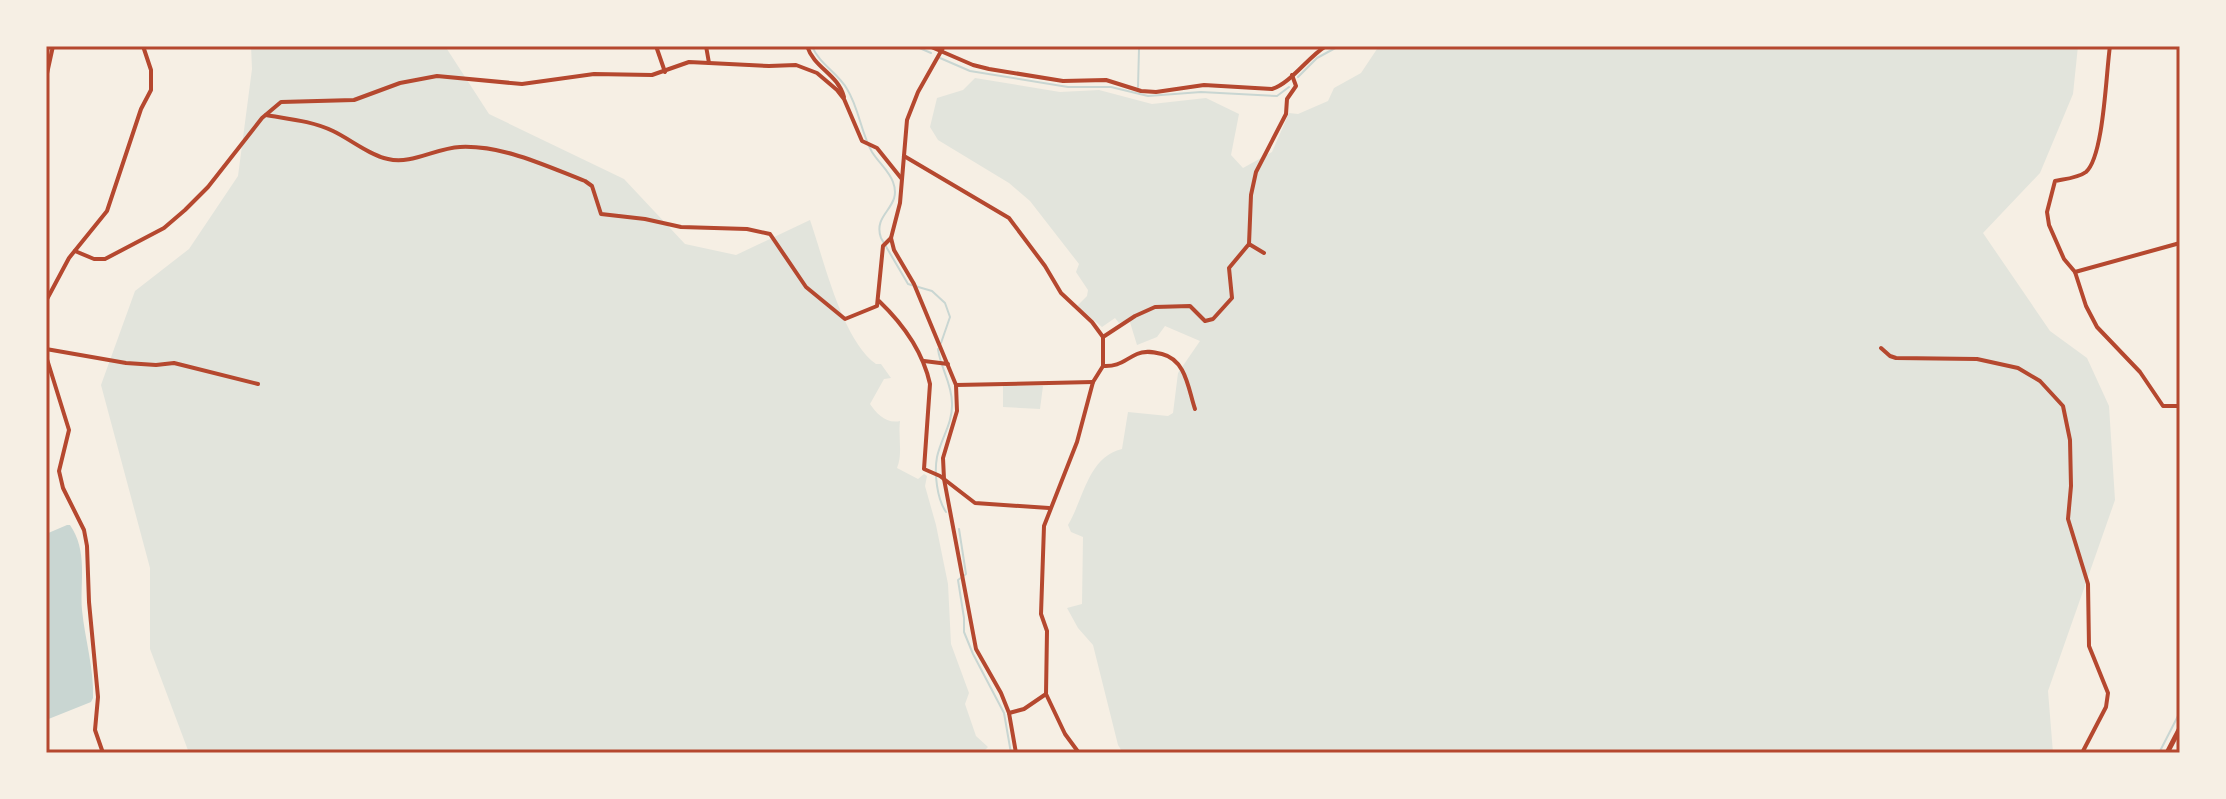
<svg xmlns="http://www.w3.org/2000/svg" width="2226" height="799" viewBox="0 0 2226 799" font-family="'IBM Plex Serif',serif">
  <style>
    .green { fill: #e2e4dc }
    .water { fill: #c9d6d2 }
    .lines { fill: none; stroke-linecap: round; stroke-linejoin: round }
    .stream { stroke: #c9d6d2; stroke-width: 2 }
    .minor { stroke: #b5482f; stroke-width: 4 }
    .secondary { stroke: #b5482f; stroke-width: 5 }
    .neatline { fill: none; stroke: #b5482f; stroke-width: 3 }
  </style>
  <rect width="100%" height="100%" fill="#f6efe4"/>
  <g class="green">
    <path d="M251,46H445L489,114L624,179L685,244L736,255L810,220C824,260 842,340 876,364H881L891,378L884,379L870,404C877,414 886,424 900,421C898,437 903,454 897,468L918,479L924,474L927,476L925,486L936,525L948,584L951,644L969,693L965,704L976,736L988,747L982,753H189L150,649V568L101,385L135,291L189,249L238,176L252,69Z"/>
    <path d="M1379,46H2078L2073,94L2040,173L1983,233L2050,331L2087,358L2109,406L2115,500L2048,691L2053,753H1123L1118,745L1093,645L1078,628L1067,608L1082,604L1083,537L1071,532L1068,525C1084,498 1088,457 1122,449L1128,412L1168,416L1173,413L1178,373L1200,341L1165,326L1157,337L1137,345L1129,319L1119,323L1115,318L1102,327L1077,306L1087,296L1088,290L1076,272L1079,264L1030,201L1009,183L938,140L930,127L937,98L963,90L975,78L1060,92L1099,90L1152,104L1206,98L1239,114L1231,155L1243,168L1272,152L1289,113L1298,114L1328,101L1334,88L1361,73Z"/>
    <polygon points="1003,386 1043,386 1040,409 1003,407"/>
  </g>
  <path class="water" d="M67,525H70C88,551 80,581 82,610C85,640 94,668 93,698L91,702L46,720V534Z"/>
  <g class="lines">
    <g class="stream">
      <path d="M812,46C819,64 838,73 847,89C859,108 861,133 872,152C879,163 889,171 893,182C903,208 872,213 881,238L908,284L932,291L945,303L950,317L941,343"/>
      <polyline points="915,46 931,53"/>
      <polyline points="940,58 970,71 1068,87 1111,87 1148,96 1201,92 1277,96 1289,87"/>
      <polyline points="1298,77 1317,58 1339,46"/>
      <polyline points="1138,87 1139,49"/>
      <path d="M938,349C940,367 952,383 952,403C953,423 941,438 937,457C934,473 937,499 946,512"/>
      <polyline points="959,529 966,574 958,580 964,618 964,632 973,654 1004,713 1011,753"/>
      <polyline points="2159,753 2180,712"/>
    </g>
    <g class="minor">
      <polyline points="656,46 665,72"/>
      <polyline points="706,46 709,63"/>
      <path d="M807,46C814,68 838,74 844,97"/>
      <path d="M929,46L973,65L989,69L1063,81L1106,80L1141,91L1156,92L1204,85L1272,89C1291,83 1308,57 1326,46"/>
      <polyline points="944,46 918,92 907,120 900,203 891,238 894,250 914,284 956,385 957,411 943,458 944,479 976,649 1001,693 1009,713 1016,753"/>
      <path d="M2110,46C2106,72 2104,156 2086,172C2078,178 2065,179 2055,181L2047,212L2049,225L2064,259L2075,272L2086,306L2097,327L2140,372L2163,406H2180"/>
      <polyline points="46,78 53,46"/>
      <path d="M266,115C289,119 312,121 333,131C350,139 369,155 388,159C411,165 436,148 460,147C503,145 546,166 585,181L592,186L601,214L645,219L681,227L747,229L770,234L806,287L845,319L877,306L883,246L891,238"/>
      <polyline points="904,156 1009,218 1045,266 1061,293 1092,322 1103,337 1103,366 1093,382 1077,442 1044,526 1041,614 1047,631 1046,694 1065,734 1079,753"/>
      <polyline points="1249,244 1251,195 1256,172 1286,114 1287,99 1296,86 1292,75"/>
      <polyline points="75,251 94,259 105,259 164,228 185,210 208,187 262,118 281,102 354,100 400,83 437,76 522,84 594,74 652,75 689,62 769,66 796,65 817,73 837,90 844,99 862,141 877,148 901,178"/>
      <polyline points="2075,272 2180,243"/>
      <polyline points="46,301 69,258 107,211 141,109 151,90 151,70 143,46"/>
      <path d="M879,301C902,323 923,352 930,384L924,469L940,476L975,503L1049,508"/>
      <polyline points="1103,337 1135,316 1155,307 1190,306 1205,321 1213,319 1232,298 1229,268 1249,244 1264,253"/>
      <polyline points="1881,348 1890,356 1896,358 1977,359 2018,368 2040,381 2063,406 2070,440 2071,486 2068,519 2088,584 2089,646 2108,693 2106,707 2082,753"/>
      <polyline points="46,349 126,363 156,365 174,363 258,384"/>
      <polyline points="46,356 69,430 59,471 63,488 84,530 87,546 89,602 98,697 95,730 103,753"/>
      <polyline points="924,361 948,364"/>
      <path d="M1103,366C1119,367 1124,360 1137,354C1145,350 1154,352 1162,354C1186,360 1188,388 1195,409"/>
      <polyline points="956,385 1093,382"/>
      <polyline points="1009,713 1024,709 1046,694"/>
    </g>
    <polyline class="secondary" points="2167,753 2180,728"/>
  </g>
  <rect width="2226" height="799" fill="none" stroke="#f6efe4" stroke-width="96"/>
  <rect x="48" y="48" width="2130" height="703" class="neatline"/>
</svg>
